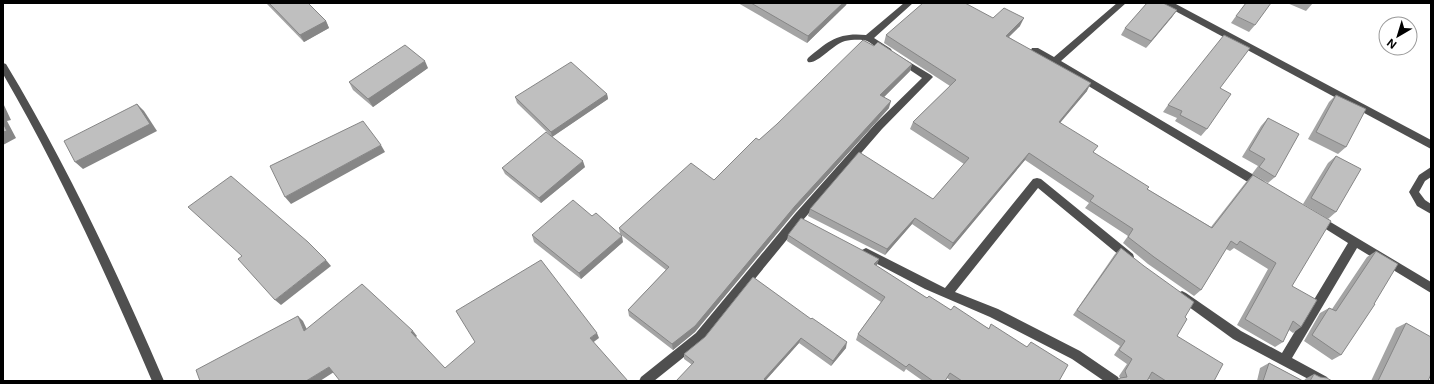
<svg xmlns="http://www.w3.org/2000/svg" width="1434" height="384" viewBox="0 0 1434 384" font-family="Inter,sans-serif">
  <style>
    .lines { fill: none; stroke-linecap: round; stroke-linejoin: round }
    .minor { fill: #4f4f4f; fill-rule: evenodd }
    .wall { fill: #a4a4a4 }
    .shaded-wall { fill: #868686 }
    .building { fill: #bfbfbf; stroke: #868686 }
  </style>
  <rect width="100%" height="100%" fill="#fff"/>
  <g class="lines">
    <g class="minor">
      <path d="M904,3H913L874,38L891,49L892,51L891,53C882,56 874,44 867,41C861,39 851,40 845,41C833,44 817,65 808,62L807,60L808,58C828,41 839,32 866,35Z"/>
      <polygon points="1117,3 1126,3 1061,61 1264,181 1265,184 1264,187 1256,187 1032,52 1031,50 1032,48 1038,48 1054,57"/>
      <polygon points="1163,3 1174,3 1431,140 1431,149 1164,5"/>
      <polygon points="901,57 931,75 933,77 931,79 882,129 803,220 704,341 654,381 639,381 641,377 696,333 795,214 876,123 922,78 898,62 897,60 898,58"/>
      <path d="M3,63L6,64C67,165 117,272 164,381H152C107,276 60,172 3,74Z"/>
      <polygon points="1431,167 1431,177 1425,181 1419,192 1425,200 1431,204 1431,214 1417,206 1409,192 1419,175"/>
      <polygon points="1037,178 1041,179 1133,254 1134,257 1133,260 1129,262 1125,260 1038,188 955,292 998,309 1080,351 1118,377 1120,381 1104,381 1072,359 990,317 925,289 862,256 861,253 862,250 866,248 870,250 945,288 1033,179"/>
      <polygon points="1317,214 1431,282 1431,293 1357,248 1292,358 1327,377 1329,381 1312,381 1233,339 1178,299 1177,296 1178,293 1182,291 1186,293 1241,331 1282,353 1348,243 1313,221 1312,218 1313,215"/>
    </g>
  </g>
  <g class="wall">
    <polygon points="266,3 308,3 326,21 329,28 304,42"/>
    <polygon points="738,3 847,3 846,5 807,43"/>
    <polygon points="1287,3 1313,3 1306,11"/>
    <polygon points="1177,10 1172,17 1146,48 1121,35 1125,28"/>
    <polygon points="1236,16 1255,25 1249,32 1231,23"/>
    <polygon points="993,18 1020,26 1009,37 1087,91 1060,122 1094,153 1147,189 1211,227 1246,182 1253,175 1292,286 1301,327 1293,333 1289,330 1283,342 1275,347 1237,325 1268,269 1234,248 1230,251 1226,249 1201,290 1194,296 1148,264 1123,243 1128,236 1085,208 1089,203 1025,160 950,250 912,224 885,255 808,216 810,209 933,199 964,164 910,129 913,122 950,86 884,43 886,35"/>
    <polygon points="874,46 912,64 910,71 884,97 889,108 794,213 695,332 673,350 629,316 628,310 666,270 620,234 619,228 714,180 759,140"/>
    <polygon points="428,68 373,107 353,90 349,82"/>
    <polygon points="1220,88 1207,129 1201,136 1175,121 1177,118 1163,112 1168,105"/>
    <polygon points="607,94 608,99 552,137 517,103 515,97"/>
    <polygon points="1336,95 1346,147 1338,154 1308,139 1329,102"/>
    <polygon points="1268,118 1275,177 1268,183 1252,174 1258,166 1242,157 1261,126"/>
    <polygon points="1336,156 1336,212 1328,219 1303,204 1328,163"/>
    <polygon points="585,167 541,203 505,174 502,168"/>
    <polygon points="532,235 623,242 581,279 534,242"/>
    <polygon points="788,235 879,259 876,266 927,298 1027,347 1031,342 1059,381 951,381 947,378 945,381 923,381 906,369 904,372 856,340 858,334 881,302 787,241"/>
    <polygon points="1121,248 1185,317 1177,336 1214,381 1152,381 1149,379 1147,381 1116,381 1120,378 1119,376 1127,364 1114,355 1120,346 1073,315 1115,254"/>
    <polygon points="1376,251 1341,355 1332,360 1304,341 1320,313 1329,308 1332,309 1367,257"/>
    <polygon points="753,277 846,348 831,366 799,343 765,381 691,364 684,359 684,354 705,337"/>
    <polygon points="1406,323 1428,381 1371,381 1396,328"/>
    <polygon points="1269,363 1303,381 1257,381 1260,368"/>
    <polygon points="1314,374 1320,377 1332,381 1304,381 1305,379"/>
  </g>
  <g class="shaded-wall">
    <polygon points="843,3 847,3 846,5 807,43 808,36"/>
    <polygon points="1177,10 1172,17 1146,48 1151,41"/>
    <polygon points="1024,18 1020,26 1002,43 1006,36"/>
    <polygon points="326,21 329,28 304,42 300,35"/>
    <polygon points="425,61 428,68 373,107 368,99"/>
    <polygon points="912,64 910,71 879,102 880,95"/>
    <polygon points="1091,83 1087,91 1055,129 1059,122"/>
    <polygon points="607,94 608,99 552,137 551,132"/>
    <polygon points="891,101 889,108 794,213 695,332 673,350 672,344 795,206"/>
    <polygon points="3,103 11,120 7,121 16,138 3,145"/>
    <polygon points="137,104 144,111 157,131 83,169 75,162"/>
    <polygon points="381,145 385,152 291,204 285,197"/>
    <polygon points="1029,153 1025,160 950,250 953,243"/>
    <polygon points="583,161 585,167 541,203 539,198"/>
    <polygon points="915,218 912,224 885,255 887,249"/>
    <polygon points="622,236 623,242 581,279 579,273"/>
    <polygon points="879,259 877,265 872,270 874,264"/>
    <polygon points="326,260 331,266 281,305 275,300"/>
    <polygon points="298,316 303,321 310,336 304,331"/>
    <polygon points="413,331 417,336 415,338 411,332"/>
    <polygon points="597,333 599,338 591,344 590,338"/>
    <polygon points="801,338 799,343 765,381 763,381 764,379"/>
    <polygon points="847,342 846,348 831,366 833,361"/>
    <polygon points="329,367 334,372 320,381 306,381"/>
  </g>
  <g class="building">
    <polygon points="269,3 308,3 326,21 300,35"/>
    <polygon points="751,3 843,3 808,36"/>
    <polygon points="923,3 965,3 993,18 1004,8 1024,18 1006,36 1091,83 1059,122 1098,146 1093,152 1149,187 1147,189 1212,228 1253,175 1331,221 1292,286 1317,300 1301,327 1293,321 1283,342 1245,319 1276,263 1240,241 1237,245 1231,241 1201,290 1154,257 1128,237 1133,229 1090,201 1094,196 1029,153 953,243 915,218 887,249 810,209 859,152 933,199 969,158 913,122 956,80 886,35"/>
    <polygon points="1147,3 1163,3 1177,10 1151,41 1125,28"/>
    <polygon points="1246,3 1271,3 1255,25 1236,16"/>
    <polygon points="1224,35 1250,48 1220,88 1231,94 1207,129 1180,115 1182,111 1168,105"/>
    <polygon points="863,40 874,46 878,42 912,64 880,95 891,101 795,206 695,326 672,344 628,310 669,267 619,228 691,163 714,180 756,138 759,140 777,124"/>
    <polygon points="405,45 425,61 368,99 349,82"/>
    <polygon points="571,62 607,94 551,132 515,97"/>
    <polygon points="1336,95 1366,109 1346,147 1316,132"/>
    <polygon points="137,104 150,124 75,162 64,141"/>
    <polygon points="1268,118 1299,134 1275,177 1259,167 1265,159 1249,150"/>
    <polygon points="363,121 381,145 285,197 270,166"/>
    <polygon points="3,123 7,131 3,132"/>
    <polygon points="546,132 583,161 539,198 502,168"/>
    <polygon points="1336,156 1361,169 1336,212 1311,198"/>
    <polygon points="231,176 308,242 326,260 275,300 238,259 242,256 188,207"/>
    <polygon points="573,200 592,216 596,213 622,236 579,273 532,235"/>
    <polygon points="801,218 879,259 874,264 927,298 929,296 951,310 954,306 989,329 991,324 1027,347 1031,342 1068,365 1059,381 962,381 950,373 945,381 933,381 909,364 906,367 858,334 885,297 788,235"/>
    <polygon points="1121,248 1144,266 1194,302 1185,317 1187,319 1177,336 1223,364 1214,381 1166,381 1152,372 1147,381 1118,381 1120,378 1127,377 1125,371 1132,359 1119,350 1125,341 1077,310"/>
    <polygon points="1376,251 1398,264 1374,304 1375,304 1341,355 1312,335 1329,308 1336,311"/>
    <polygon points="541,260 597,333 590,338 628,381 340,381 329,367 306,381 200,381 196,370 298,316 304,331 362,284 413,331 411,332 445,368 475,342 456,311"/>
    <polygon points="753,277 811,319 812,318 847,342 833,361 801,338 764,379 765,380 764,381 676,381 694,362 684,354 705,337"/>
    <polygon points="1406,323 1431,337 1431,374 1428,381 1378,381"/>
    <polygon points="1269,363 1303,381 1263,381"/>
    <polygon points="1314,374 1320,377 1327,378 1332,381 1310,381"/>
  </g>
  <rect width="1434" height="384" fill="none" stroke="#000000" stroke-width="8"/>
  <g transform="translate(1398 36) rotate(218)"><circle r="19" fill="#ffffff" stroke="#999999"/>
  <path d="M0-3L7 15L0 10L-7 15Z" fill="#000000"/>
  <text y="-6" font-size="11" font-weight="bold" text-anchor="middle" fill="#000000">N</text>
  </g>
</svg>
